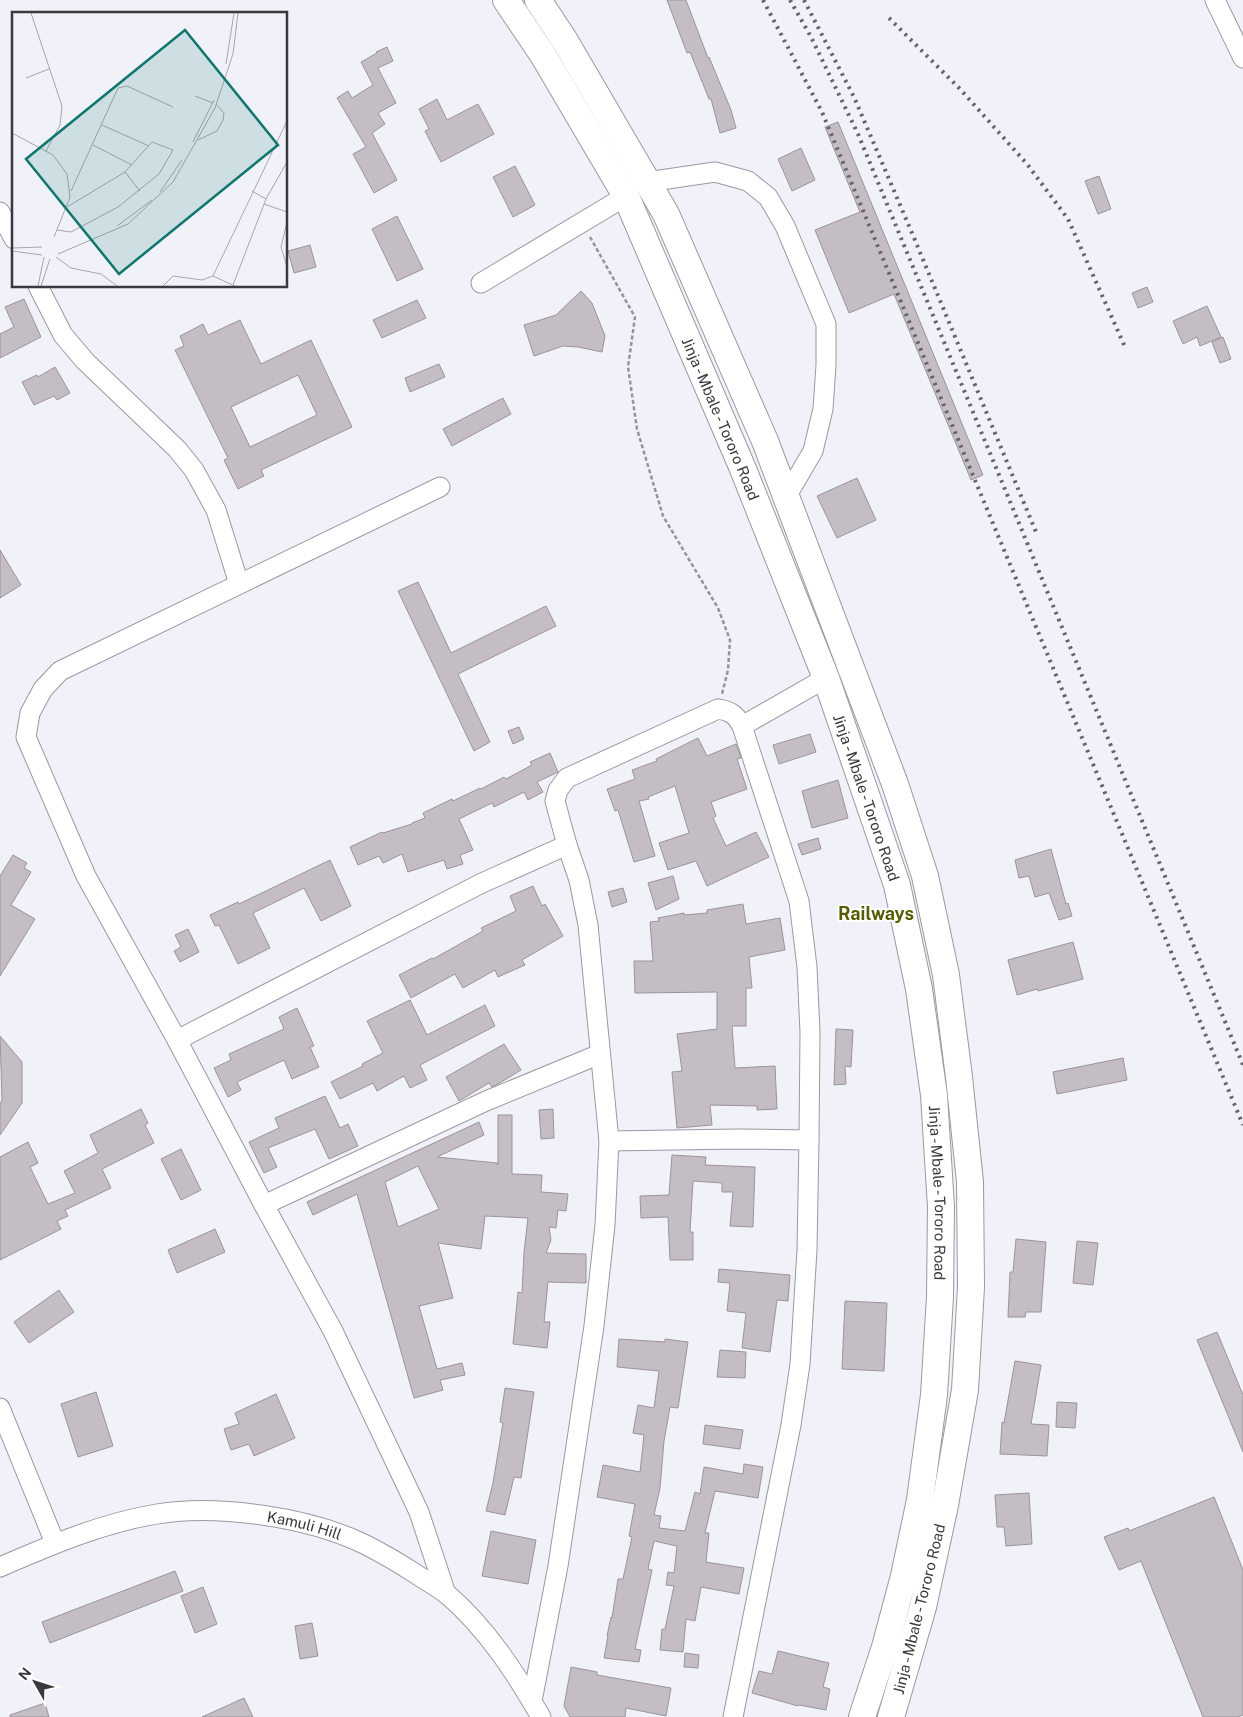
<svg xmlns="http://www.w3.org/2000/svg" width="1243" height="1717" viewBox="0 0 1243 1717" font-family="'Public Sans',sans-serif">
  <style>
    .building { fill: #c4bdc3; stroke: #9b949a; fill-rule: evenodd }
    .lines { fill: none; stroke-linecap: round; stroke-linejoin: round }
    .minor-casing { stroke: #9999a1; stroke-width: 21 }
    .highway-casing { stroke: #9999a1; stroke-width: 28 }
    .path { stroke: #94949a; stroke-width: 2.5; stroke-dasharray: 4 2.5; stroke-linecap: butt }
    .minor { stroke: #fff; stroke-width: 19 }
    .highway { stroke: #fff; stroke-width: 26 }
    .rail { stroke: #646469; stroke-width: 4; stroke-dasharray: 2.5 5; stroke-linecap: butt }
    .labels { text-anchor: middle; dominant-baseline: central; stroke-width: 4; stroke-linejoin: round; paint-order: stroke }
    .street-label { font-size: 15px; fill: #3a3a3e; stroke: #fff }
    .quarter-label { font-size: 18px; font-weight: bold; fill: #575c03; stroke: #fff }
    .inset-road { fill: none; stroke: #a7a8ae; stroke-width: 1 }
    .view { fill: #0f766e; fill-opacity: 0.15; stroke: #0f766e; stroke-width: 2.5 }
    .inset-edge { fill: none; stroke: #3a3a3e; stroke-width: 2.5 }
  </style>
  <rect width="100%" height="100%" fill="#f0f1f9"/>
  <g class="building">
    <polygon points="667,0 686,0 708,58 709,57 731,110 736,128 720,133 711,99 709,99 690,52 687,53"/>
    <polygon points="387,47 393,61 378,68 396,103 378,113 385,124 372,133 397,180 374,193 353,154 366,147 337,98 348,91 352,98 373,85 361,62 377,53 376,52"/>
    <polygon points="437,99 447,120 478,104 494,134 441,162 425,131 429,129 419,109"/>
    <polygon points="838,122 983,475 971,480 894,294 849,313 815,230 860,212 825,127"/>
    <polygon points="801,148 815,180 792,191 778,159"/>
    <polygon points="515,166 535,205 513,217 493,177"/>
    <polygon points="1099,176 1111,209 1098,214 1085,181"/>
    <polygon points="397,216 423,269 397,281 372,229"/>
    <polygon points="310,245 316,267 294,273 288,251"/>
    <polygon points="1147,287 1153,302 1138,308 1132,293"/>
    <polygon points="581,291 592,303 605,336 602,352 578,347 563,346 534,356 524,325 556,315"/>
    <polygon points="24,299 41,337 0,358 0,334 14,327 5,307"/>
    <polygon points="417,300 426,318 382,338 373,320"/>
    <polygon points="1207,306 1221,337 1200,346 1197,337 1183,344 1173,321"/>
    <path d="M240,320L261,364L311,340L352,427L261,470L264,476L238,489L224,460L228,458L175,350L184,346L180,336L203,324L208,335ZM298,375L317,415L250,447L231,407Z"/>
    <polygon points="1223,337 1231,359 1220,363 1212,342"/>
    <polygon points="439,364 445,377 410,392 405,378"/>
    <polygon points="55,367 70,393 57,400 54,396 34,405 22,382 37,375 38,377"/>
    <polygon points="503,398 511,414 452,446 443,429"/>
    <polygon points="857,478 876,520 837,538 817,496"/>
    <polygon points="0,550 21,585 0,598"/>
    <polygon points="418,582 451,653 546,606 556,626 458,674 490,742 474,751 398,591"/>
    <polygon points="519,727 524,739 513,744 508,731"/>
    <polygon points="810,734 816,752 779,764 773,745"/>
    <polygon points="698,738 707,756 736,744 741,758 737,759 747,789 711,802 716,816 713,818 726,846 756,832 769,857 707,886 696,861 668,870 659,843 689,833 675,786 648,797 649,799 639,801 655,856 634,862 618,810 615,811 607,789 635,779 632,770 657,761 656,759"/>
    <polygon points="550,753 558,772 537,782 543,792 528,800 524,792 494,807 492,803 459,819 473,850 460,855 463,864 447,869 444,860 408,872 402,854 383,863 379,856 358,865 350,847 382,832 383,833 412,824 412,823 425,818 423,813 452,799 453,801 480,788 481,789 504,777 506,779 532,765 530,762"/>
    <polygon points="838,780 848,818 812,828 802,791"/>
    <polygon points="818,838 821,849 802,855 798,844"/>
    <polygon points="1051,849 1066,904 1068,903 1072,916 1059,920 1049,893 1035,897 1029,876 1019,878 1015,860"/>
    <polygon points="13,855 27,863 24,868 31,872 11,905 35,919 0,976 0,876"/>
    <polygon points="330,860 351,906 321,921 304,888 253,913 270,948 238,964 219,925 215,926 210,915 238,902 239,904"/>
    <polygon points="673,876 679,899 656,910 648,883"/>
    <polygon points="533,886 542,906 545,904 563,936 522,960 525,965 498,977 495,970 463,988 455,974 411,998 399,975 432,958 433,959 483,931 481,928 516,911 510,896"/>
    <polygon points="623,888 627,902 612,907 608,892"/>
    <polygon points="743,904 746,924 780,918 785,950 749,957 752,988 746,988 746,1026 732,1026 735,1068 775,1066 777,1109 757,1110 757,1106 710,1105 712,1125 677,1128 672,1072 682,1071 677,1034 717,1029 717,992 635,993 634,961 653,961 650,922 659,921 658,918 684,913 684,915 707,913 707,910"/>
    <polygon points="188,929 199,952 180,962 174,951 181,947 175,935"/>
    <polygon points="1073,942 1083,979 1038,991 1037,989 1017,995 1008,960"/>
    <polygon points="410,1000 427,1035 485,1005 495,1026 420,1065 427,1080 410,1088 404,1076 377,1091 373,1083 340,1099 331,1082 363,1066 362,1064 383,1053 367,1021"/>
    <polygon points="297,1008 314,1046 310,1047 319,1067 292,1079 284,1060 237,1082 241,1090 228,1097 214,1068 231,1060 229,1054 284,1029 279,1017"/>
    <polygon points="836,1029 853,1030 851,1067 845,1066 846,1084 834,1085"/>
    <polygon points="0,1036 22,1062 22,1103 0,1135 0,1104 2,1100"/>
    <polygon points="504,1044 521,1070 498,1084 492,1087 489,1083 459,1101 446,1077"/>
    <polygon points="1123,1058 1127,1080 1057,1094 1053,1072"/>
    <polygon points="325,1096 340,1128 348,1124 358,1146 329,1159 315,1129 268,1148 277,1167 264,1173 249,1142 279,1128 275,1118"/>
    <polygon points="141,1109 148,1123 145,1125 154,1143 102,1169 111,1188 65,1210 68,1216 57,1221 61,1229 0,1260 0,1157 28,1142 38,1163 30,1167 48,1204 75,1193 64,1171 98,1153 90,1135"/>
    <polygon points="553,1109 554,1138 541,1139 539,1110"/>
    <path d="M498,1115H512V1174L542,1175L541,1192L568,1194L566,1211L558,1210L556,1228L549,1227L551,1240L546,1253L586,1254V1283L548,1282L544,1322H550L547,1348L513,1344L518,1292L522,1293L524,1252L528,1218L485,1216L481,1249L438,1243L453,1298L419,1306L437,1369L462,1363L465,1375L440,1380L443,1390L414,1398L357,1194L313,1215L307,1202L479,1122L484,1135L437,1157L497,1163L498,1165ZM418,1166L439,1209L398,1227L385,1182Z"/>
    <polygon points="181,1149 201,1190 181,1200 161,1159"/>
    <polygon points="672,1155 706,1157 705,1165 755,1167 753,1227 730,1226 733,1192 722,1192 722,1183 693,1181 690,1232 693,1232 693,1260 670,1260 668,1217 641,1218 640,1196 669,1195"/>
    <polygon points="215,1229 225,1252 177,1273 168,1250"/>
    <polygon points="1016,1239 1046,1242 1041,1312 1026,1312 1025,1317 1008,1317 1010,1272 1013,1272"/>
    <polygon points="1077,1241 1098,1243 1093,1285 1073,1283"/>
    <polygon points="719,1269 790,1275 788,1301 777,1300 770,1352 742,1348 746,1313 727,1311 730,1283 718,1282"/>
    <polygon points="59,1290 74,1312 29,1343 14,1322"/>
    <polygon points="845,1301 887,1303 884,1371 842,1369"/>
    <polygon points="1217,1332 1243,1395 1243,1452 1197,1340"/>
    <polygon points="619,1339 665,1342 665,1339 688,1342 678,1408 670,1407 664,1441 660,1488 654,1515 661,1516 659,1528 685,1531 695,1492 700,1494 704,1467 743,1474 744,1464 763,1467 758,1498 715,1491 705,1533 709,1533 706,1562 744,1568 739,1594 701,1587 695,1621 686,1619 683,1652 660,1650 662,1629 665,1629 674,1586 666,1585 668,1572 674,1573 677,1546 654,1541 648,1569 652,1570 635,1649 641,1650 639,1662 604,1658 608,1636 607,1636 611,1617 612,1618 618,1579 623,1579 632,1537 629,1536 635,1504 597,1497 603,1465 640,1472 644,1435 633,1433 638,1405 654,1408 659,1371 617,1367"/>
    <polygon points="720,1350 746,1352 745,1378 717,1377"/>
    <polygon points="1015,1361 1041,1365 1031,1424 1049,1425 1047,1456 1000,1454 1002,1422 1004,1423"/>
    <polygon points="505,1388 534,1392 521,1478 514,1477 505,1515 486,1511 493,1483 503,1423 500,1422"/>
    <polygon points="96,1392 113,1446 78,1457 61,1404"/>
    <polygon points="276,1394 295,1438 254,1456 249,1444 231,1450 224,1429 239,1424 235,1413"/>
    <polygon points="1057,1402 1077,1403 1075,1428 1056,1427"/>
    <polygon points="705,1425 743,1430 740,1449 703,1444"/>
    <polygon points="1029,1493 1032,1544 1006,1546 1004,1527 997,1527 995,1495"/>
    <polygon points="1214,1497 1243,1570 1243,1715 1238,1717 1203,1717 1141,1561 1119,1570 1104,1537 1128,1528 1129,1531"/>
    <polygon points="491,1531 536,1540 528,1584 482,1576"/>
    <polygon points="175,1571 183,1591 50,1643 42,1622"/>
    <polygon points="203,1587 217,1624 195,1633 181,1596"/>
    <polygon points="312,1623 318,1656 300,1659 295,1626"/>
    <polygon points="778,1651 829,1663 823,1687 830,1689 826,1710 799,1705 798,1706 752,1693 759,1671 772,1674"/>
    <polygon points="685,1653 699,1655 698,1668 684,1667"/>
    <polygon points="571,1667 597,1672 597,1675 671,1688 666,1716 626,1708 625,1717 570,1717 564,1706"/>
    <polygon points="244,1698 253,1717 202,1717"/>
    <polygon points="45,1703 49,1717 10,1717 10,1715"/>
  </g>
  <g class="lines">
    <g class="minor-casing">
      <g id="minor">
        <polyline points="1215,0 1243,58"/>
        <polyline points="647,182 715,172 748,181 768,197 785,226 826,324 826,365 823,409 813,451 786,497"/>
        <polyline points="0,212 14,239"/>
        <polyline points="481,283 626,196"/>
        <polyline points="38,286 63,335 85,361 177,449 194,470 216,510 239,584"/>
        <polyline points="440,487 60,671 43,689 30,713 26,737 86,876 177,1040 264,1205 333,1331 419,1512 446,1594"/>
        <polyline points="742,726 826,678"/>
        <polyline points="177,1040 482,883 567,845"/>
        <polyline points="609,1141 738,1139 809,1140"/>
        <polyline points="264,1205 486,1101 600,1054"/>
        <polyline points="0,1408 55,1543"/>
        <path id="s1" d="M0,1567C51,1545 102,1523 157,1514C218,1504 308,1517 364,1544C382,1553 399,1563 416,1574C426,1581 438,1587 448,1595C487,1629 515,1672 541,1717"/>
        <path d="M532,1701L558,1566L594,1326L605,1225L609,1141L588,925L579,880L567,845L555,801L558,790L567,778L718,709C731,711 736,715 742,726L799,901L807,967L810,1032L809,1140L807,1250L800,1364L791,1425L733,1717"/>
      </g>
    </g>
    <g class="highway-casing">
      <g id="highway">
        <path id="s2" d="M506,0L543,55L626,196L743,469L826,678L897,885L919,989L934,1095L941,1207L940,1297L934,1395L920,1500L904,1576L885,1647L862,1717"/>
        <polyline points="538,0 565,41 666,214 765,441 895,784 925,876 946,975 959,1077 970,1182 971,1287 965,1390 945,1505 923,1607 891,1717"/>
      </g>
    </g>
    <polyline class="path" points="590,237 635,317 628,367 637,429 663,516 718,608 730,640 728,670 722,694"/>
    <use href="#minor" class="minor"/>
    <use href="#highway" class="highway"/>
    <g class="rail">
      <polyline points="763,0 822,112 1243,1125"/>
      <polyline points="790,0 811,37 858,134 1243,1065"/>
      <polyline points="804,0 854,97 912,233 1036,532"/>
      <polyline points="889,18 960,89 1027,164 1068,219 1125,347"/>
    </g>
  </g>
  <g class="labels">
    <g class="street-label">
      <text stroke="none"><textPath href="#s2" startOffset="472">Jinja - Mbale - Tororo Road</textPath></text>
      <text stroke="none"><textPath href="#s2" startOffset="878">Jinja - Mbale - Tororo Road</textPath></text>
      <text stroke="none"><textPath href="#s2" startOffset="1282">Jinja - Mbale - Tororo Road</textPath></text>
      <text stroke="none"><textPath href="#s1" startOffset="315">Kamuli Hill</textPath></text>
      <text transform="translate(919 1609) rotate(-76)">Jinja - Mbale - Tororo Road</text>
    </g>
    <g class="quarter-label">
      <text x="876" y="913">Railways</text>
    </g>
  </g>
  <g transform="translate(12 12)">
    <rect width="275" height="275" fill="#f0f1f9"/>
    <path class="inset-road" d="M19,1L50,94L48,113L34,139M214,52L222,1M14,66L37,57M183,84L201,91M90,113L137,134M0,121L41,143L55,162L58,185L42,225M186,128L205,119L211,108L212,101L204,92M181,130L202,88M81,133L120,153M113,160L128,179M59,179L106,76L115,74L161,95M240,179L254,187L275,150M148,180L170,148M252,192L275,200M275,210L269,235L275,255M105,214L140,188M45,218L59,220L106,195L147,162L161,138L140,130L113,160L55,195M0,236L30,235M0,239L30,243M46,242L116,212L161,170L203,96L221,42L226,1M44,245L59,256L89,262L105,274M201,264L223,274M221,273L254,187M26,274L32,245M29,274L38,247M151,274L161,264L190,268L201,264L275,109"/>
    <path class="view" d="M173,18L266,133L107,262L14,147Z"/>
    <rect width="275" height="275" class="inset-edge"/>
  </g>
  <g transform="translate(35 1682) rotate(309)" stroke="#ffffff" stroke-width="4" paint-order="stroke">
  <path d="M0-4L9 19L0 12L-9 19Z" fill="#3a3a3e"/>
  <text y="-8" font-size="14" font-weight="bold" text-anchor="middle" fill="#3a3a3e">N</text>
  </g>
</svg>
